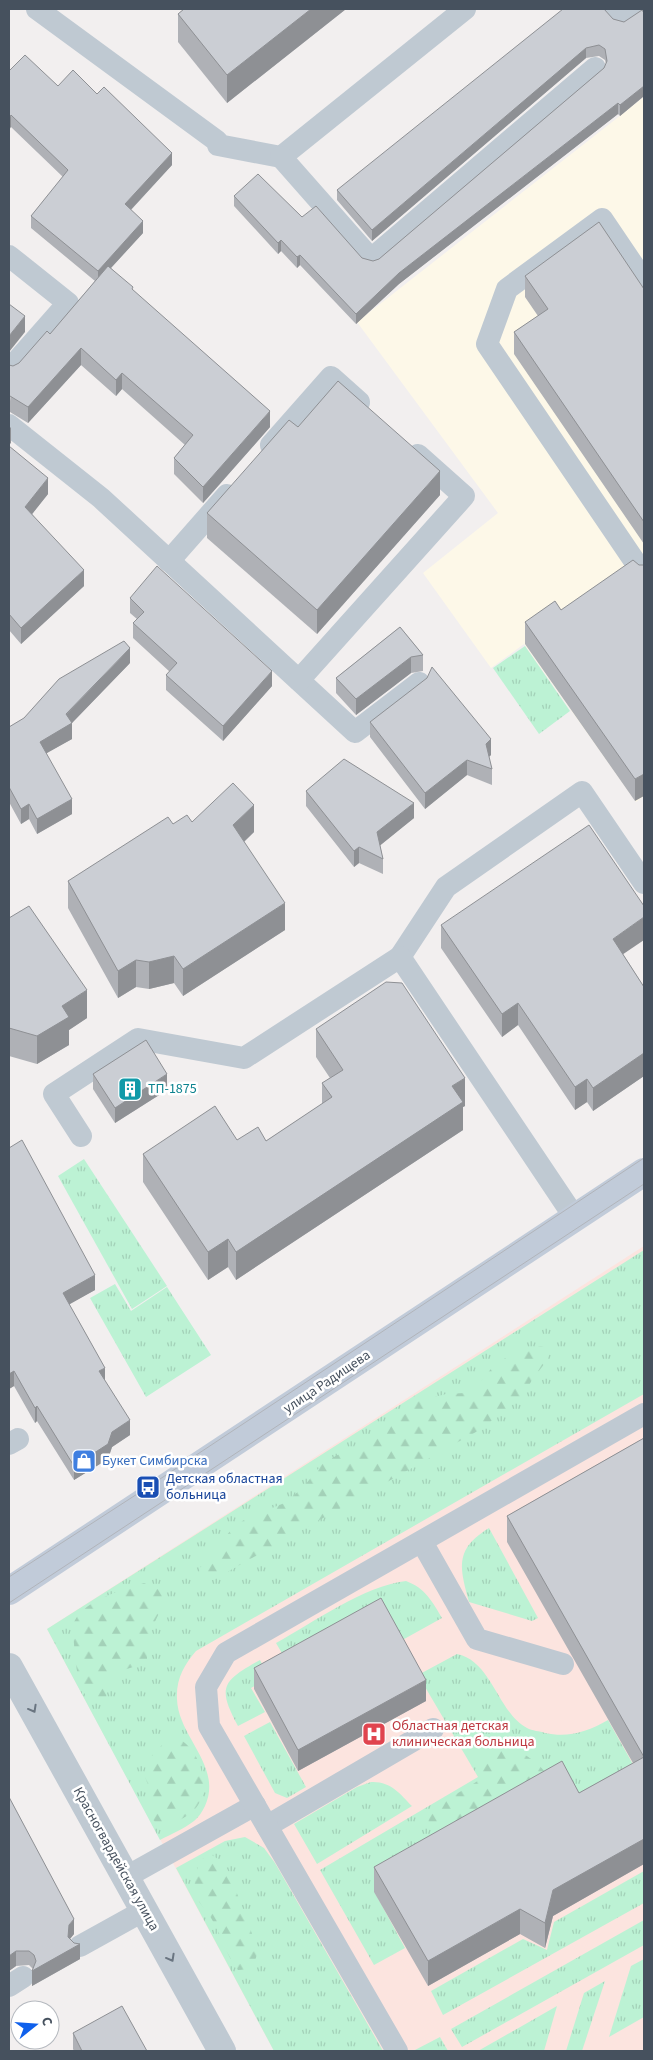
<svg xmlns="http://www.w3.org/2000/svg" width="653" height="2060" viewBox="0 0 653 2060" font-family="'Source Sans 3',sans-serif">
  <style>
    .commercial { fill: #fdf8e8 }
    .medical { fill: #fce4df }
    .grass { fill: url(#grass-tufts) }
    .forest { fill: url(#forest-firs) }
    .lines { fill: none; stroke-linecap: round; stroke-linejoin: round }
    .lane { stroke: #bfc9d2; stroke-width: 22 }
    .street { stroke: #bfc9d2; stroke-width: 28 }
    .secondary { stroke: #c1cbd9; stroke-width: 28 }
    .tram { stroke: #b1b4ba; stroke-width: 1 }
    .wall { fill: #afb1b6 }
    .shaded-wall { fill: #8e9094 }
    .building { fill: #cbced4; stroke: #8e9094 }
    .oneway { stroke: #6a7581 }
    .labels { text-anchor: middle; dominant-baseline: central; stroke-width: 5; stroke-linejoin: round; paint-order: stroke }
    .culture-label { font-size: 14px; fill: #0d838f; stroke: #fff; text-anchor: start }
    .street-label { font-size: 14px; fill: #46515e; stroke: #fff }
    .shop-label { font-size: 14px; fill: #366cbe; stroke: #fff; text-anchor: start }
    .transit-label { font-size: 14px; fill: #164399; stroke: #fff; text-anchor: start }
    .health-label { font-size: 14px; fill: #be3a42; stroke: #fff; text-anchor: start }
  </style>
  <defs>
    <pattern id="grass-tufts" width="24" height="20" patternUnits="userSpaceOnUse" patternTransform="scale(1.25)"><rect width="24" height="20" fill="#bcf2d4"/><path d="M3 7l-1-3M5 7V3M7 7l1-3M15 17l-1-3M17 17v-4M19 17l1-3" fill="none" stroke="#a3d1b8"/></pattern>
    <pattern id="forest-firs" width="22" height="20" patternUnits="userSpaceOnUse" patternTransform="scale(1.25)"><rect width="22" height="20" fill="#bcf2d4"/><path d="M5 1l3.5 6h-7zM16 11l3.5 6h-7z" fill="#a3d1b8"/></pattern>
  </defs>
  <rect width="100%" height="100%" fill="#f2efef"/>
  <polygon class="commercial" points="644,97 644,796 636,802 524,644 491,668 423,573 498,513 357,322"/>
  <polygon class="medical" points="644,1246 644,2051 274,2051 47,1629"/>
  <g class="grass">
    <polygon points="525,646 570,711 539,734 493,668"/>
    <polygon points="84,1159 167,1286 132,1309 58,1176"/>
    <path d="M644,1250V1394L196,1651C184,1665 176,1679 177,1699C178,1737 223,1766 205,1806C202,1812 199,1817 194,1821C184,1829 171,1834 160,1840L47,1629Z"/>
    <polygon points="115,1284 131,1311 167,1287 211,1355 146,1397 90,1298"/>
    <path d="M489,1528L538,1618L532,1621L469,1602C459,1566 455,1549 489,1528Z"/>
    <path d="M406,1581C425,1588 432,1601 442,1618L397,1643L290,1667L276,1643C314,1622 364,1586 406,1581Z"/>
    <path d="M457,1654C492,1661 498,1713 527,1728C532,1731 540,1731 545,1733C568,1738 587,1732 608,1720L643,1782L580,1817L562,1786L374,1891L405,1948L374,1965L320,1870L478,1777L418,1675Z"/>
    <path d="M260,1660L269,1678L251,1688L265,1712L238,1726C217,1687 222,1681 260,1660Z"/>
    <polygon points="270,1722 306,1787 287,1798 275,1793 244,1736"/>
    <path d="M371,1782C391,1781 400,1794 412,1806L317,1864L294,1824L357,1787Z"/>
    <polygon points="245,1837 264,1848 275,1863 383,2051 274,2051 176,1868 225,1841"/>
    <polygon points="644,1871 644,1903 443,2015 431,1991 523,1939 547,1950 554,1922"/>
    <polygon points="644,1920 644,1945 462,2047 451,2029"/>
    <polygon points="644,1959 644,2017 609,2037 631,1966"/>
    <polygon points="605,1981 582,2051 566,2051 584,1993"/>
    <polygon points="557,2006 544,2051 478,2051"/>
    <polygon points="440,2037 448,2051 413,2051"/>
  </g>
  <g class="forest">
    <polygon points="541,1346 549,1349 548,1359 532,1380 524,1394 483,1428 213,1580 203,1579 199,1569 231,1530 245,1519 287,1502 305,1485 323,1463 385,1429 404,1415 415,1402 446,1394 465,1393 477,1386 495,1364 518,1351"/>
    <path d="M144,1583L162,1591L163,1605L147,1638V1659C126,1676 111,1662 106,1699C79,1715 75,1661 74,1644C74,1637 70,1629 74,1622C86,1598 122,1591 144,1583Z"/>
    <path d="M172,1737C197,1741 212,1784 198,1805C193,1813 182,1819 174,1823C168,1826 161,1829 156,1823C148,1816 151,1804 151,1794C150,1787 146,1782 145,1776C143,1762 161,1744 172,1737Z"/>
    <path d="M495,1740C513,1747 533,1757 545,1772L443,1836C399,1816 467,1792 481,1778V1746L488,1741Z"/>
    <path d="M212,1855L222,1862L229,1872L258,1950C255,1964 252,1970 238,1970C227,1957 223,1939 215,1925C202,1899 189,1904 197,1870C199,1860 203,1857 212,1855Z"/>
  </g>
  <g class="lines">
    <g class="lane">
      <polyline points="37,9 217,141 218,145 281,157 465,9"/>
      <polyline points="612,9 622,20 636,9"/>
      <polyline points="281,157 371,259 595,68"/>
      <polyline points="9,256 68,303 9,370"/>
      <polyline points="644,281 602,219 507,289 487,344 644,575"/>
      <polyline points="9,425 101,498 355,732 419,683"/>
      <polyline points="271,445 331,377 359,402"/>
      <polyline points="169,561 227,495"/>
      <polyline points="299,680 464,496 418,455"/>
      <polyline points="400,957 446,887 582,792 644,883"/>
      <polyline points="81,1136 54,1094 138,1039 244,1058 400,957 575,1218"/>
      <polyline points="9,1444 18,1439"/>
      <polyline points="422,1542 477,1639 563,1664"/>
      <polyline points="267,1826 433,1729"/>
      <polyline points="126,1877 255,1805"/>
      <polyline points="80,1946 145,1910"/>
      <polyline points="9,1986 23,1977"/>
      <polyline points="397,2051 209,1726 206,1687 226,1653 644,1414"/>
    </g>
    <polyline class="street" points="9,1667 222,2051"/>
    <polyline class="secondary" points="9,1591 644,1172"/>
    <g class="tram">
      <polyline points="9,1577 148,1487 644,1158"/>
      <polyline points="9,1603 644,1184"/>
    </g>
  </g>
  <g class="wall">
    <polygon points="184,9 346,9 227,103 178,42 178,14"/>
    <polygon points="644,13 644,96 620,116 618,114 399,284 356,324 300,265 297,268 281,251 278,254 234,206 234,196 302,217 362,258 373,261 379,259 604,68 606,64 605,60 599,56 586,58 372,241 337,200 337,190 613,19 624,22"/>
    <polygon points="9,71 58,86 172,165 131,210 143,233 111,268 270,427 203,503 174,474 174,458 185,445 122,389 116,396 81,365 28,423 10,412 9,413 13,366 19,363 50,334 95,281 31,228 31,216 63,177 11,127"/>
    <polygon points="525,276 644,289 644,544 514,354 514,332 538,316 525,297"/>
    <polygon points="298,427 440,495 317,634 207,538 207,513"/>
    <polygon points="9,446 48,494 32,514 84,586 21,644 9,630"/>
    <polygon points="639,565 635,801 525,644 525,622 561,610"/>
    <polygon points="130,598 272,686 223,741 166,690 166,675 170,672 133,638 133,623 137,619 130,613"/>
    <polygon points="400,627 423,655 423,671 411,673 356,715 336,693 336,678"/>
    <polygon points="130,663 72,723 72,739 46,753 72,814 37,834 29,819 21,824 9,802 9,727"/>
    <polygon points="370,722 491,755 489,757 492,769 492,785 467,775 425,809 370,737"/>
    <polygon points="306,791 414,818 380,845 383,859 383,874 359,863 354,867 306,806"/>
    <polygon points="192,822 254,832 244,842 285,930 183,996 174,983 149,989 136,987 118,998 68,908 68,881 173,824"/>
    <polygon points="9,918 87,1018 69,1030 69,1045 37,1064 9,1056"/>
    <polygon points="441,925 623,954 644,987 644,1076 593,1111 587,1102 575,1110 518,1025 502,1037 441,948"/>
    <polygon points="316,1029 465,1106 463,1107 463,1130 236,1280 228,1267 208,1280 143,1182 143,1154 237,1140 266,1141 322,1104 322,1083 330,1078 316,1057"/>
    <polygon points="93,1074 167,1090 115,1123 93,1089"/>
    <polygon points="9,1148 95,1290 69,1304 130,1435 112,1447 108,1459 74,1480 37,1421 35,1423 14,1386 9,1389"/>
    <polygon points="644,1438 644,1864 553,1916 545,1948 520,1934 428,1986 374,1892 374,1867 579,1793 633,1763 507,1542 507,1516"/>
    <polygon points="254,1668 426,1701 298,1771 254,1689"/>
    <polygon points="9,1797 74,1934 70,1939 80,1959 32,1986 33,1969 29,1965 16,1966 9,1971"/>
    <polygon points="73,2033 147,2051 74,2051 73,2049"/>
  </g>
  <g class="shaded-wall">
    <polygon points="311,9 346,9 227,103 227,75"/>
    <polygon points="586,48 586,58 372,241 372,230"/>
    <polygon points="644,86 644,96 620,116 620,105"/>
    <polygon points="618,103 618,114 399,284 356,324 356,314 399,273"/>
    <polygon points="11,115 11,127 9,130 9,118"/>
    <polygon points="172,153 172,165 125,216 125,204"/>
    <polygon points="143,221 143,233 98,282 98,271"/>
    <polygon points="281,240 281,251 278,254 278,243"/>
    <polygon points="300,255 300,265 297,268 297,257"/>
    <polygon points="25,316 25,332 9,352 9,336"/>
    <polygon points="81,348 81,365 28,423 28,407"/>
    <polygon points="122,373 122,389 116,396 116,380"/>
    <polygon points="10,396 10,412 9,413 9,397"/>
    <polygon points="270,411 270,427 203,503 203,487"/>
    <polygon points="11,427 11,443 9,445 9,429"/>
    <polygon points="440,471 440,495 317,634 317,610"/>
    <polygon points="48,478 48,494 25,523 25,507"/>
    <polygon points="84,570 84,586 21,644 21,628"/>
    <polygon points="130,648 130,663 71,724 72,723 72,739 40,757 40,742"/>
    <polygon points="411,657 411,673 356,715 356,699"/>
    <polygon points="272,671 272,686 223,741 223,726"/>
    <polygon points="491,739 491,755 486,759 486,744"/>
    <polygon points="467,760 467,775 425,809 425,793"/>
    <polygon points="644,774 644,796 635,801 635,779"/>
    <polygon points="72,799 72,814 37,834 37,819"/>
    <polygon points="414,803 414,818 377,848 377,832"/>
    <polygon points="29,804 29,819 21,824 21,809"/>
    <polygon points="254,805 254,832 233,852 233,825"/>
    <polygon points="359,847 359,863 354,867 354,851"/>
    <polygon points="285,903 285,930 183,996 183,969"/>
    <polygon points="644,917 644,940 613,961 613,939"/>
    <polygon points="174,956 174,983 149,989 149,962"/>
    <polygon points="136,960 136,987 118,998 118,971"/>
    <polygon points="87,990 87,1018 69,1030 69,1045 37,1064 37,1036 62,1006"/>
    <polygon points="518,1003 518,1025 502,1037 502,1014"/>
    <polygon points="644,1053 644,1076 593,1111 593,1088"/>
    <polygon points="167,1074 167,1090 115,1123 115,1108"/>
    <polygon points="465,1078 465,1106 463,1107 463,1130 236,1280 236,1252 452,1086"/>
    <polygon points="587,1079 587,1102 575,1110 575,1087"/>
    <polygon points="228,1239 228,1267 208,1280 208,1252"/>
    <polygon points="95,1275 95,1290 63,1308 63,1293"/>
    <polygon points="105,1368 105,1383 99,1371"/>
    <polygon points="14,1371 14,1386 9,1389 9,1374"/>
    <polygon points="37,1406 37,1421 35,1423 35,1408"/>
    <polygon points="130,1420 130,1435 112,1447 108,1459 74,1480 74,1466 112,1432"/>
    <polygon points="426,1680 426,1701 298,1771 298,1750"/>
    <polygon points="644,1839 644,1864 553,1916 545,1948 545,1923 553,1890"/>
    <polygon points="520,1909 520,1934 428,1986 428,1961"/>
    <polygon points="74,1919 74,1934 69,1940 68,1951 80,1944 80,1959 32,1986 32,1971 69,1925"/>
    <polygon points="16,1951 16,1966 9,1971 9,1956"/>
  </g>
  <g class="building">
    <polygon points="184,9 311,9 227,75 178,14"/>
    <polygon points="563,9 604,9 613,19 624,22 642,10 644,13 644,86 620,105 618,103 399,273 356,314 300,255 297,257 281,240 278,243 234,196 258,174 302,217 316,206 362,258 373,261 379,259 604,68 607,61 605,49 599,45 586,48 372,230 337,190"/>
    <polygon points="25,55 58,86 73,70 97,94 104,87 172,153 125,204 143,221 98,271 31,216 68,170 11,115 9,118 9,71"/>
    <polygon points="599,222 644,289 644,522 514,332 548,309 525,276"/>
    <polygon points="108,266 133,287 132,289 270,411 203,487 174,458 193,435 122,373 116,380 81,348 28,407 10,396 9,397 9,365 13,366 19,363 47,331 50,334"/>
    <polygon points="9,304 25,316 9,336"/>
    <polygon points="338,381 440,471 317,610 207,513 289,420 298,427"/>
    <polygon points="9,446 48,478 25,507 84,570 21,628 9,614 9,566 10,566 9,565"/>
    <polygon points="633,560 639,565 644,565 644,774 635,779 525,622 555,601 561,610"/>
    <polygon points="157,566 272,671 223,726 166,675 177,663 133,623 144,612 130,598"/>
    <polygon points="400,627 423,655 411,657 356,699 336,678"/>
    <polygon points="124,641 130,648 66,714 72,723 40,742 72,799 37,819 29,804 21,809 9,787 9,727 24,718 59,679"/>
    <polygon points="432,667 491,739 486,744 492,769 467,760 425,793 370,722 427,678"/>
    <polygon points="344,759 414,803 377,832 383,859 359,847 354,851 306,791"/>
    <polygon points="233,783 254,805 233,825 285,903 183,969 174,956 149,962 136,960 118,971 68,881 168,817 173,824 187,815 192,822"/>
    <polygon points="589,825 644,906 644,917 613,939 644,987 644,1053 593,1088 587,1079 575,1087 518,1003 502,1014 441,925"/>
    <polygon points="29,906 87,990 62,1006 69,1017 37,1036 9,1028 9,918"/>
    <polygon points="386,982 402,983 465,1078 452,1086 463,1102 236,1252 228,1239 208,1252 143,1154 215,1106 237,1140 258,1127 266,1141 332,1097 322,1083 343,1070 316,1029"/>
    <polygon points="146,1040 167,1074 115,1108 93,1074"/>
    <polygon points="22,1140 95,1275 63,1293 105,1368 99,1371 130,1420 112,1432 108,1444 74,1466 37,1406 35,1408 14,1371 9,1374 9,1148"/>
    <polygon points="644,1438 644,1839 553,1890 545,1923 520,1909 428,1961 374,1867 562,1761 579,1793 644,1757 507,1516"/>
    <polygon points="381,1598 426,1680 298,1750 254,1668"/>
    <polygon points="9,1797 74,1919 69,1925 68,1937 74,1943 80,1944 32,1971 36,1961 34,1955 29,1951 16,1951 9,1956"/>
    <polygon points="122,2006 147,2051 82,2051 73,2033"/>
  </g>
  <defs><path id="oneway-chevron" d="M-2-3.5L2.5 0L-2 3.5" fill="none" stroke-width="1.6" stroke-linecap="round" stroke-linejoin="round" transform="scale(1.25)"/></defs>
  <g class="oneway">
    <use href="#oneway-chevron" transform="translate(33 1709) rotate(61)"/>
    <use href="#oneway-chevron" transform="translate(171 1958) rotate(61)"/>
  </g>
  <defs>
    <g id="building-square" transform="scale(1.25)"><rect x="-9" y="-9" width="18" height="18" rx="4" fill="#0f9aa8" stroke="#fff"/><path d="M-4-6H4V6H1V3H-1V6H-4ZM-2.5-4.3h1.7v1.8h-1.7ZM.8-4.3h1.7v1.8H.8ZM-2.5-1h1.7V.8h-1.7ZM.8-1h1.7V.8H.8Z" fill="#fff"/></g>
    <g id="shop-square" transform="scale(1.25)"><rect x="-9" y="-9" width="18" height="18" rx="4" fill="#3f7fe0" stroke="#fff"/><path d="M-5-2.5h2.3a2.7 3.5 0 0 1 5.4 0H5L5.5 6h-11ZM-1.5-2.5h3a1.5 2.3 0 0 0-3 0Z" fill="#fff"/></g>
    <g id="bus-square" transform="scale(1.25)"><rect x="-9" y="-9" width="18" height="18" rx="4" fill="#1a4fb4" stroke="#fff"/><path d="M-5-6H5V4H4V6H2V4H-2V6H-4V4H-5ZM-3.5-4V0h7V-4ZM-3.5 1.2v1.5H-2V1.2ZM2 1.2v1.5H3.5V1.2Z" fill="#fff"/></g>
    <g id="hospital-square" transform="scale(1.25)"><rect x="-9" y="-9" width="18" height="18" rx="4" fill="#e0444e" stroke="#fff"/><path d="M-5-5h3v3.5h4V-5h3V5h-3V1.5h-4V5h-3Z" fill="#fff"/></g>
  </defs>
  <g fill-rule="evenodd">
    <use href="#building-square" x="130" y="1089"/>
    <use href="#shop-square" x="84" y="1461"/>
    <use href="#bus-square" x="148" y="1487"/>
    <use href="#hospital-square" x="374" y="1734"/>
  </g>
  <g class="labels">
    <g class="culture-label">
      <text x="148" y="1089">ТП-1875</text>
    </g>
    <g class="street-label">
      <text transform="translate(327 1382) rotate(-34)">улица Радищева</text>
      <text transform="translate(116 1859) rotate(61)">Красногвардейская улица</text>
    </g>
    <g class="shop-label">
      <text x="102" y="1461">Букет Симбирска</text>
    </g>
    <g class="transit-label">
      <text x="166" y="1479">Детская областная<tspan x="166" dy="16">больница</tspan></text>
    </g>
    <g class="health-label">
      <text x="392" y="1726">Областная детская<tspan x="392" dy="16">клиническая больница</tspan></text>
    </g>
  </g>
  <rect width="653" height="2060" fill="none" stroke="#46515e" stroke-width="20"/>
  <g transform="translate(35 2025) rotate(73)"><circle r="24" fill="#ffffff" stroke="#b5b9bf"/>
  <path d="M0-4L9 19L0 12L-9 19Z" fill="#0f60ec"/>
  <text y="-8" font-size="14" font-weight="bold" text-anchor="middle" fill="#46515e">С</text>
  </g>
</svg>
